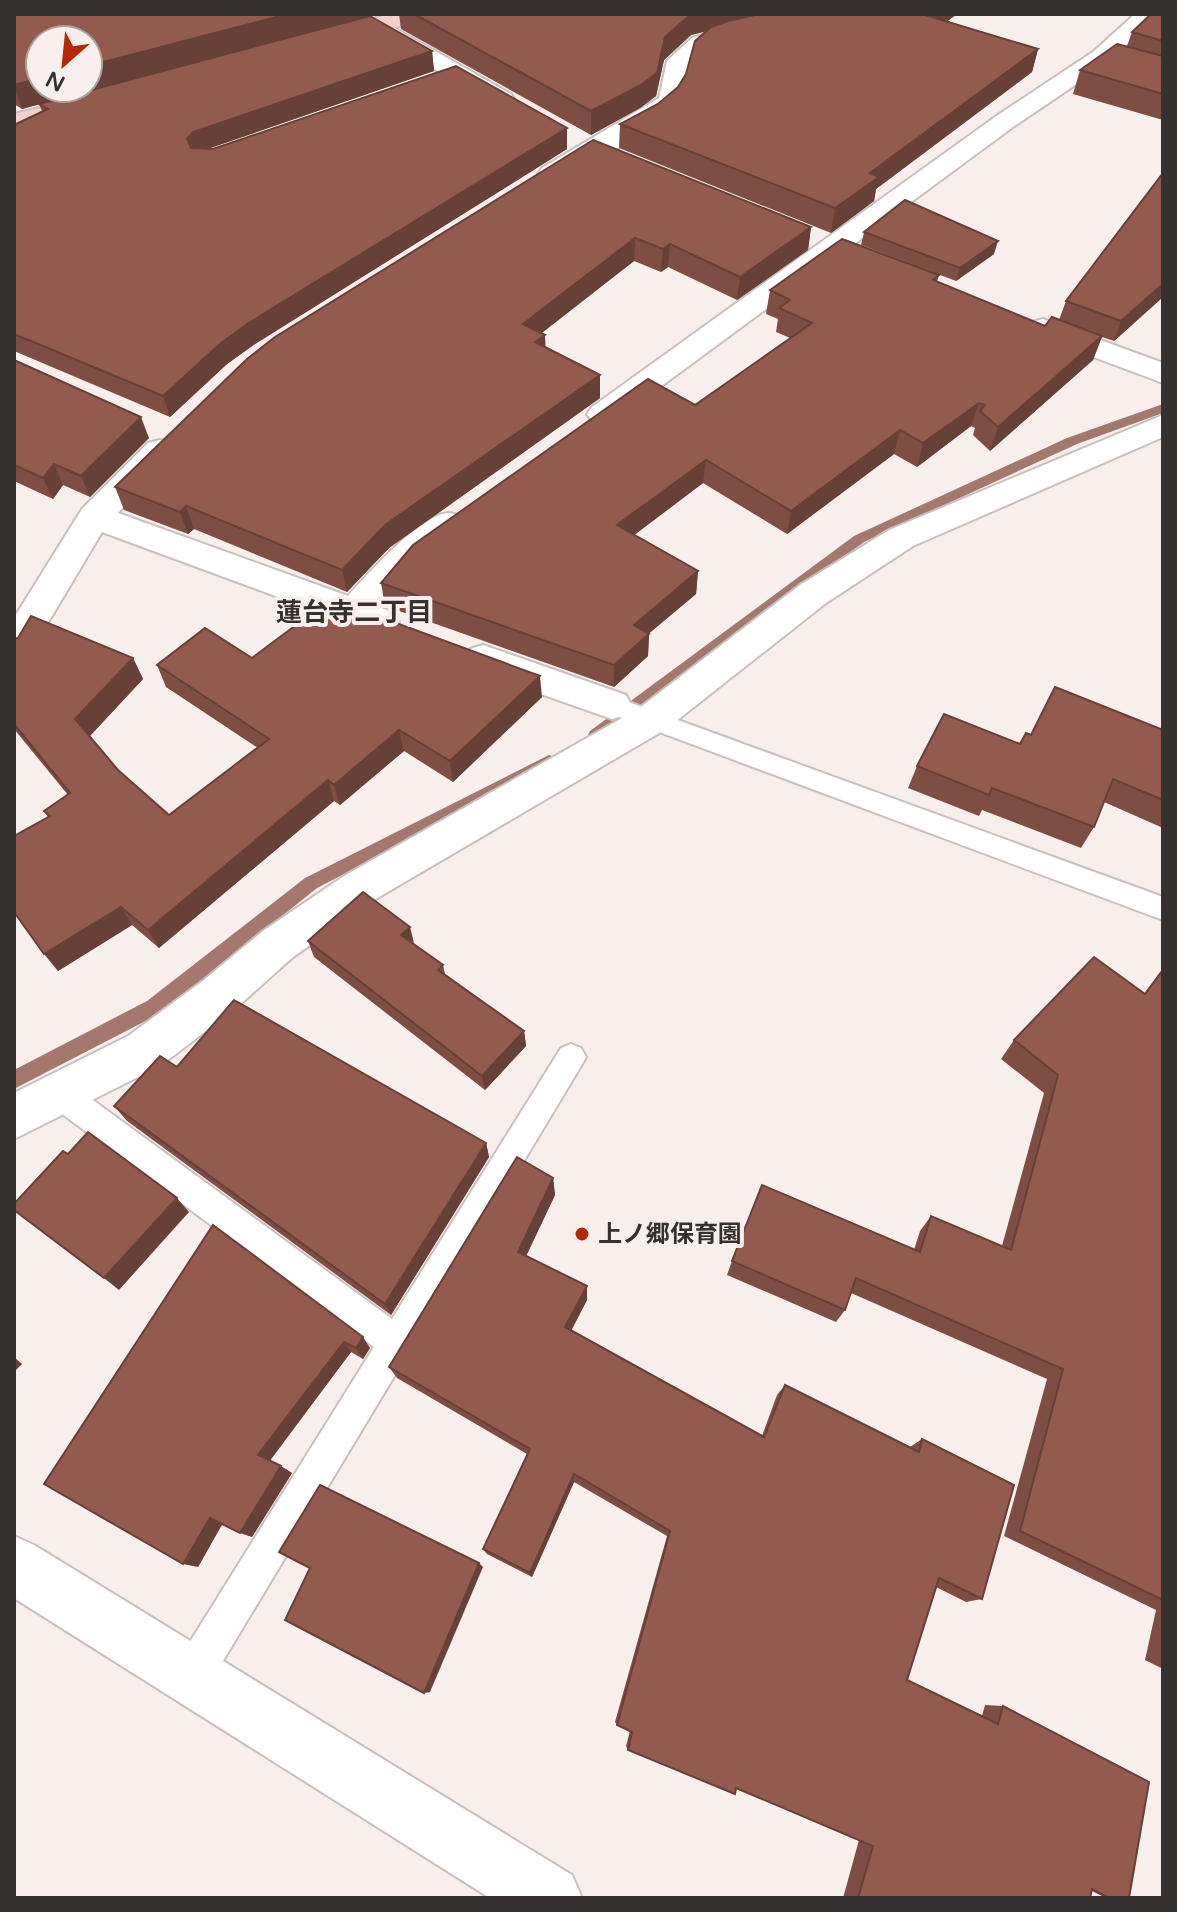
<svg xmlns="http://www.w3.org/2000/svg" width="1177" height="1912" viewBox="0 0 1177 1912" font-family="'Varela Round','Noto Sans JP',sans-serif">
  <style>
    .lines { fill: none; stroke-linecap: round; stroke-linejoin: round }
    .stream { fill: #a5786e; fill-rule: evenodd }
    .lane-casing { stroke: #c9c0be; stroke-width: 4 }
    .street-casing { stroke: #c9c0be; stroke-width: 4 }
    .secondary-casing { stroke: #c9c0be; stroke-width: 4 }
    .lane { fill: #fff; fill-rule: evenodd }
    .street { fill: #fff; fill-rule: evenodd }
    .secondary { fill: #f3d1ca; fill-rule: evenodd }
    .wall { fill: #7e4e43 }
    .shaded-wall { fill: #674037 }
    .building { fill: #935b4e; stroke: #674037; stroke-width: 2 }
    .poi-dot { fill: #b42904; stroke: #f8efec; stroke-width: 3 }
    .labels { text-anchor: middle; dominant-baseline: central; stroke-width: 8; stroke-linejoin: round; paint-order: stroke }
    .poi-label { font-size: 24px; font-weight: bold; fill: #343130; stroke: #f8efec; text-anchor: start }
    .neighbourhood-label { font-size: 26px; font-weight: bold; fill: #343130; stroke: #f8efec }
  </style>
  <rect width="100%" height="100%" fill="#f8efec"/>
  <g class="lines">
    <g class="stream">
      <polygon points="1163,404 1163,413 1077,444 864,542 602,739 590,739 588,735 590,731 854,536 1067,438"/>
      <polygon points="549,755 555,757 557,761 555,765 317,888 161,1013 14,1089 14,1070 147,1001 305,878"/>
    </g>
    <g class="lane-casing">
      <g id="lane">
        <polygon points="612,696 1163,897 1163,920 603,711 600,705 603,699"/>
        <polygon points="571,1044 581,1048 586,1057 581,1066 206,1689 192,1694 178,1689 173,1675 178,1661 374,1347 49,1104 45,1094 49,1084 60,1080 71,1084 392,1319 561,1048"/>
      </g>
    </g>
    <g class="street-casing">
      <g id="street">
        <path d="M786,14H828L825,19L725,41L708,48L691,63C689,78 689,94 679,106C661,128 589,163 560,180H542L538,174L542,168L659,98L667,61L692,38Z"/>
        <polygon points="1135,14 1159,14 1109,62 1013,127 614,421 603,424 592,421 587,414 592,407 995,117 1093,52"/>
        <polygon points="382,21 511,94 514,99 511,104 493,104 374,33 370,28 374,23"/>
        <polygon points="1043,319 1163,363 1163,383 1032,334 1028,328 1032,322"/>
        <polygon points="1163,415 1163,437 913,546 826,603 666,729 374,900 293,957 236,1008 160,1066 14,1139 14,1093 128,1036 204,980 263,931 344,876 638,709 800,585 889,530"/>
        <path d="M160,440L172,443L176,450L118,513L348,596C366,576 422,513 449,513C453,513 457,515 461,516L466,524L461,532L415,566L379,607L394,613L399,622L394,631L381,635L102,532L27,658L14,662V618L82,509L148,443Z"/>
        <polygon points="483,645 626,695 631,705 626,715 612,719 470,669 464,659 470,649"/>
        <polygon points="14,1536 34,1545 572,1875 582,1898 490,1898 14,1598"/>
      </g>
    </g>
    <g class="secondary-casing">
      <g id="secondary">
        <polygon points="391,14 428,14 425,19 325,46 317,44 313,39 317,34"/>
        <polygon points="81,98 90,100 93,105 90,110 14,130 14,114"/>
      </g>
    </g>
    <use href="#lane" class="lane"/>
    <use href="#street" class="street"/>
    <use href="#secondary" class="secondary"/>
  </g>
  <g class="wall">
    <polygon points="14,14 370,16 432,51 434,71 208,149 567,149 255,344 227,364 170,417 14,351 14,125 42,111 39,104 22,109 14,104"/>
    <polygon points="399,14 957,14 947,21 1038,49 1032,72 876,189 874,201 831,233 619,148 620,124 658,104 678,87 686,74 707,31 691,35 664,60 656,96 640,108 591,135 401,29"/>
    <polygon points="1163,14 1163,120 1073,94 1080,70 1127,46 1132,32"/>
    <polygon points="593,140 811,227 808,250 737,300 668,267 661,272 634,261 541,333 545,335 545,347 600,375 600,398 389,548 347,592 194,529 188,534 124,510 115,487"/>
    <polygon points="864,232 994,254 956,281 861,245"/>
    <polygon points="939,275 937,282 1045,326 1059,320 1066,301 1163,297 1114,341 1102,337 1093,360 990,451 973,435 975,428 971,426 917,467 894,454 787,534 703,483 634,535 698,571 696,594 649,633 648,656 614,687 385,606 381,583 695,405 790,338 776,332 778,319 766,314 770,290"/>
    <polygon points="14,360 149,438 90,497 63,485 53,499 14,481"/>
    <polygon points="14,639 133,658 143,679 89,737 118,770 169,815 258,748 166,687 157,665 252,658 542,697 453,782 404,751 340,805 334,801 159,948 132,925 58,971 48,817 44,811 68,795 14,729"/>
    <polygon points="1163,730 1163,828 1104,802 1094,827 1081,848 982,810 979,816 908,788 917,766 1020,744 1031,735"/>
    <polygon points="308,941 413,944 443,965 445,974 524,1031 526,1046 485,1090 314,957"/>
    <polygon points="1163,968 1163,1669 1145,1660 1156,1610 1004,1536 1047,1379 851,1293 845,1310 836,1322 727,1275 732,1261 914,1250 920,1231 931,1216 1002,1246 1044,1093 1001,1059 1014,1040 1144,994"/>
    <polygon points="177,1067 486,1143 489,1157 391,1315 127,1121 114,1106"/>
    <polygon points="553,1178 555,1195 526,1256 587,1300 571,1331 762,1436 777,1395 785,1385 910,1447 922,1439 982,1599 966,1602 936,1587 907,1680 982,1716 985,1705 1003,1706 1129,1898 1106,1898 1092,1891 1090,1898 843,1898 859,1840 736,1788 628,1750 626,1746 630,1731 617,1725 615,1722 667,1536 574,1482 532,1577 487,1554 483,1549 527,1454 397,1378 389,1367"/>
    <polygon points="213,1225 370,1348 363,1359 351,1352 270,1460 292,1473 252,1537 222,1524 198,1567"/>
  </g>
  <g class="shaded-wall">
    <polygon points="288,14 379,14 22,109 14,86 14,85 40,78 40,88 88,88 88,66"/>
    <polygon points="691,14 774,14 691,35 664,60 656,96 640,108 591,135 591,111 665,37"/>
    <polygon points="931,14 957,14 924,39 928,16"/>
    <polygon points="1038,49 1032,72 876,189 874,201 831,233 835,208 870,173"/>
    <polygon points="432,51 434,71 198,152 192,159 187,139 193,132"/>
    <polygon points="567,128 567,149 255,344 227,364 170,417 163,396 221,343 250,322"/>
    <polygon points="811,227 808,250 737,300 740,277"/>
    <polygon points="635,238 634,261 524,347 523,324"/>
    <polygon points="998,241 994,254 956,281 960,268"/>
    <polygon points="670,244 668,267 661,272 663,249"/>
    <polygon points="1163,284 1163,297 1114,341 1121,321"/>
    <polygon points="545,335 546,358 535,342"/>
    <polygon points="1102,336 1093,360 990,451 998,427"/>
    <polygon points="600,375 600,398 389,548 347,592 342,570 385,525"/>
    <polygon points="979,403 971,426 917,467 923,443"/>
    <polygon points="141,417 149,438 90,497 81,476"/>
    <polygon points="900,430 894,454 787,534 791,511"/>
    <polygon points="706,460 703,483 617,548 617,525"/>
    <polygon points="54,464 63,485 53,499 43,478"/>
    <polygon points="186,506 194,529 188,534 180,512"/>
    <polygon points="698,571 696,594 633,647 634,625"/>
    <polygon points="649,634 648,656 614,687 614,665"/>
    <polygon points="133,658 143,679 86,740 75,719"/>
    <polygon points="540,676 542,697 453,782 450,761"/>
    <polygon points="399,730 404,751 340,805 334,785"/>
    <polygon points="328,780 334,801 159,948 148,930"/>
    <polygon points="121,907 132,925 58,971 44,954"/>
    <polygon points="410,927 414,943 401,935"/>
    <polygon points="524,1031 526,1046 485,1090 482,1076"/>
    <polygon points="486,1143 489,1157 391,1315 385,1304"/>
    <polygon points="553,1178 555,1195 521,1267 518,1252"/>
    <polygon points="177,1198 189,1212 119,1290 104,1278"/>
    <polygon points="587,1286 587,1300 566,1340 565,1327"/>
    <polygon points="363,1337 370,1348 363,1359 356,1348"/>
    <polygon points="344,1342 351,1352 269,1462 258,1455"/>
    <polygon points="14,1357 22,1364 14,1372"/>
    <polygon points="281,1466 292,1473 252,1537 240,1533"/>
    <polygon points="574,1474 574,1482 532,1577 530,1573"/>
    <polygon points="210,1518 223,1523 198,1567 183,1564"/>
    <polygon points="479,1563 483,1567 430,1692 424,1693"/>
  </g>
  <g class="building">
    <polygon points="14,14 288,14 88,66 88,40 40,40 40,78 14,85"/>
    <polygon points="414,14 691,14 665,37 657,73 641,85 591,111"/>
    <polygon points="759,14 931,14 928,16 1038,49 870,173 879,177 835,208 620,124 658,104 678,87 686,74 695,41 711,27 728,21"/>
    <polygon points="1151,14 1163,14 1163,41 1132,32"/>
    <polygon points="370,16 432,51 193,132 187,139 191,148 213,149 456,66 567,128 250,322 221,343 163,396 14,334 14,125 48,109 39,104"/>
    <polygon points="1117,44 1163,56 1163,94 1080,70"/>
    <polygon points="593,140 811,227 740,277 670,244 663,249 635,238 523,324 545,335 535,342 600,375 385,525 342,570 186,506 180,512 115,487 247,359 275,337"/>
    <polygon points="1163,173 1163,284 1121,321 1066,301"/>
    <polygon points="905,200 998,241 960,268 864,232"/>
    <polygon points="842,239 939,275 933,280 1045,326 1052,317 1102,336 998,427 980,411 985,405 979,403 923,443 900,430 791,511 706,460 617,525 698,571 634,625 649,634 614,665 381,583 413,545 648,379 695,405 812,323 779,308 790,300 770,290"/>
    <polygon points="14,360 141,417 81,476 54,464 43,478 14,465"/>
    <polygon points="312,613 378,623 380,617 540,676 450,761 399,730 334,785 328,780 148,930 121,907 44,954 14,912 14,836 50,816 44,811 70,793 14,724 14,639 18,638 31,616 133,658 75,719 118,770 169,815 269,739 157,665 205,628 252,658"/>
    <polygon points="1055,687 1163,730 1163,800 1113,779 1094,827 992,788 989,795 917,766 944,714 1020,744 1026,733 1031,735"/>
    <polygon points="363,892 410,927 401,935 443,965 438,970 524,1031 482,1076 308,941"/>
    <polygon points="1094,957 1145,994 1163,970 1163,1600 1020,1531 1063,1369 856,1278 845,1310 732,1261 762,1185 920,1252 931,1216 1011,1250 1058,1075 1014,1040"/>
    <polygon points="234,1000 486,1143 385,1304 114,1106 160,1056 177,1067"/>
    <polygon points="88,1132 177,1198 104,1278 14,1210 14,1204 63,1151 68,1154"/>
    <polygon points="517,1157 553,1178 518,1252 587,1286 565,1327 764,1437 785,1385 919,1452 922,1439 1014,1485 982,1599 939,1578 907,1680 998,1724 1003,1706 1149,1782 1129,1898 1109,1898 1092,1889 1090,1898 858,1898 873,1846 736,1788 735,1794 628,1750 632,1732 617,1725 670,1531 574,1474 530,1573 483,1549 530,1449 389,1367"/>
    <polygon points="213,1225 363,1337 356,1348 344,1342 258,1455 281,1466 240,1533 210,1518 183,1564 44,1484"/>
    <polygon points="320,1485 479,1563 424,1693 285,1620 310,1568 279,1552"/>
  </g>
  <circle class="poi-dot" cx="582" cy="1234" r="8"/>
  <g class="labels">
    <g class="poi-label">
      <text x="598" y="1234">上ノ郷保育園</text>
    </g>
    <g class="neighbourhood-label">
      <text x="354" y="612">蓮台寺二丁目</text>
    </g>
  </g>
  <rect width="1177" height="1912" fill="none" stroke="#343130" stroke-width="32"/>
  <g transform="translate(64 64) rotate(207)"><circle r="38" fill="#f8efec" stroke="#aaa3a1" stroke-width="2"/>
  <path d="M0-6L14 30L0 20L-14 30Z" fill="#b42904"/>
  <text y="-12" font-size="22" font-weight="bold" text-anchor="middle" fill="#343130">N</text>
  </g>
</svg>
